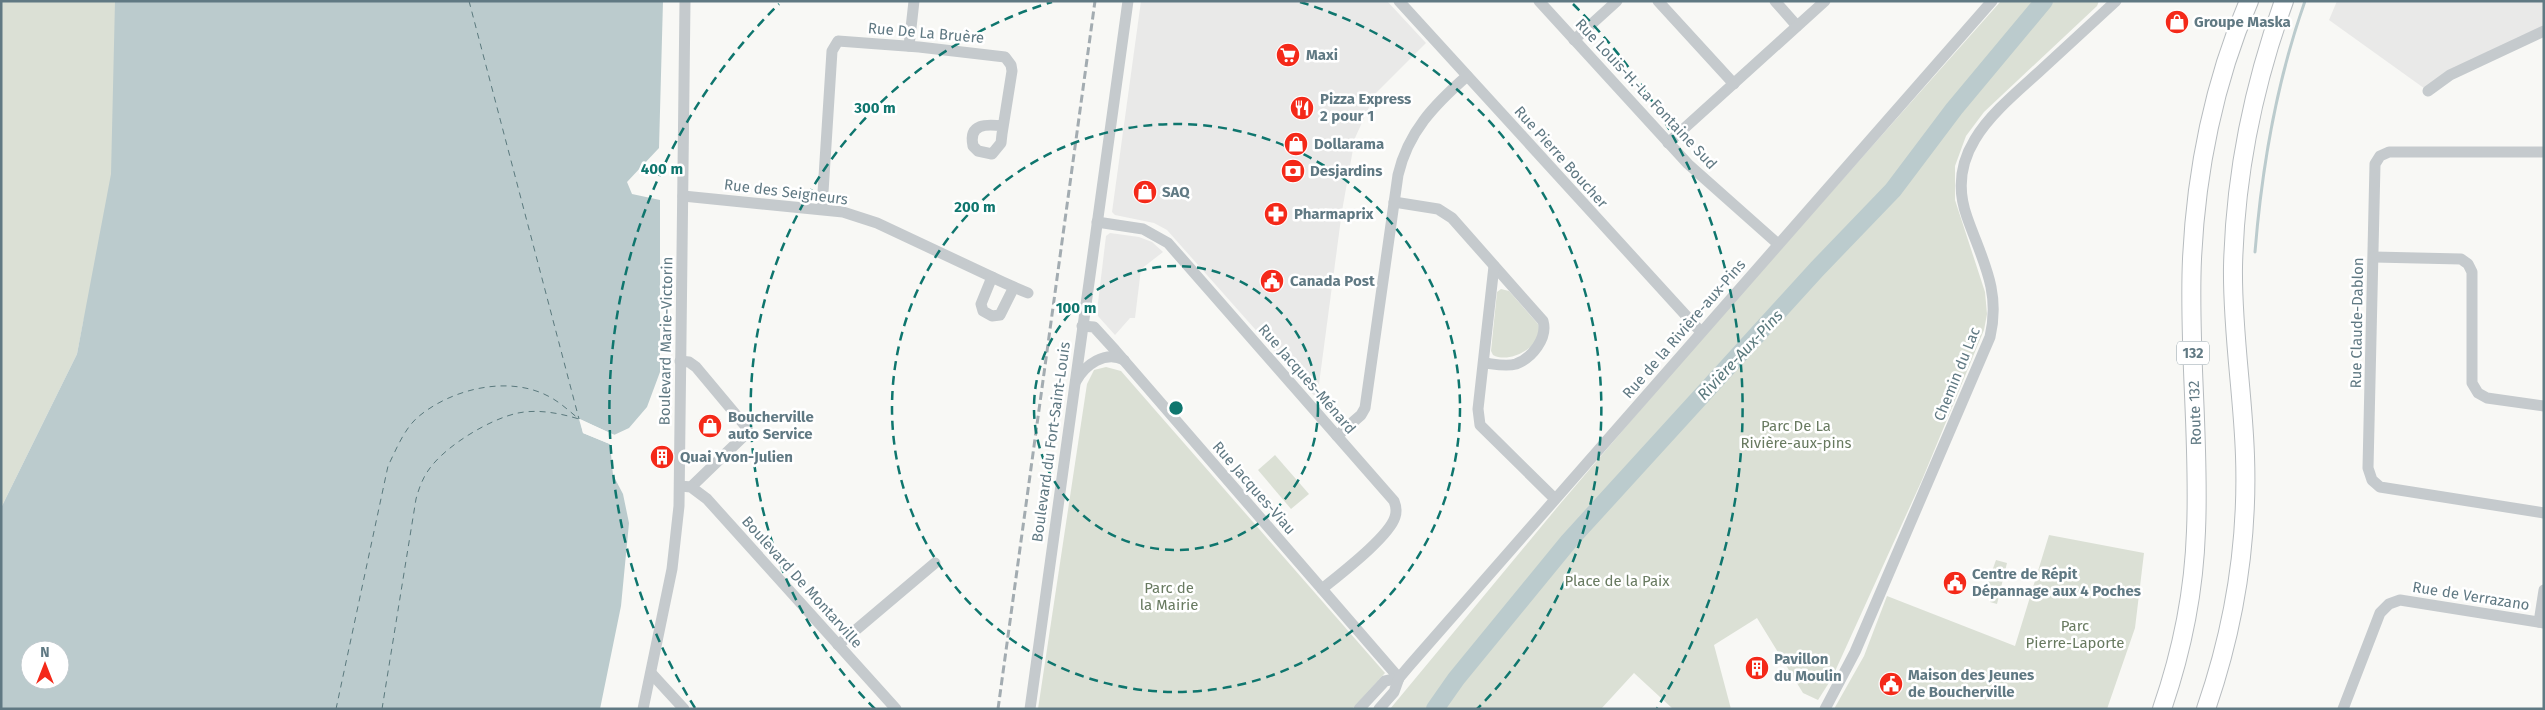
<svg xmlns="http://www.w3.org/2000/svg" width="2545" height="710" viewBox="0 0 2545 710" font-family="'Fira Sans',sans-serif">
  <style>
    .built { fill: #e9e9e8 }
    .green { fill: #dbe0d5 }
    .water { fill: #bbcbcd; fill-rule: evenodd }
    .pier { fill: #f8f8f5 }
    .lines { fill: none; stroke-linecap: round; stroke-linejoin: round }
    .stream { stroke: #bbcbcd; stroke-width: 3 }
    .river { stroke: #bbcbcd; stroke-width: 18 }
    .ferry { stroke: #5a797d; stroke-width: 1; stroke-dasharray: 6 5; stroke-linecap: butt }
    .highway-casing { stroke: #b7bcbf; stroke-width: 20 }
    .minor { stroke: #c5cacd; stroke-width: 11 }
    .highway { stroke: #fff; stroke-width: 18 }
    .rail { stroke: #a3acb1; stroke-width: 3; stroke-dasharray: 8 4; stroke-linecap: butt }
    .ring { fill: none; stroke: #0f766e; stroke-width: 2.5; stroke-dasharray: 9 6 }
    .labels { text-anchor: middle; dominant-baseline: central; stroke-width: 5; stroke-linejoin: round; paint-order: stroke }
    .shield { fill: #fff; stroke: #90a1a8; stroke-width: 1 }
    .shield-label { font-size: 14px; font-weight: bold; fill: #607983 }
    .poi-label { font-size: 15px; font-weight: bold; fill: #607983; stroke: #fff; text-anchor: start }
    .street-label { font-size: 15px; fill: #607983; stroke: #fff }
    .park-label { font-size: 15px; fill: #687a60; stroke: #fff }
    .water-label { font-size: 16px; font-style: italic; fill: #5a797d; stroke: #fff }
    .centre { fill: #0f766e; stroke: #fff; stroke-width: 2.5 }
    .ring-label { font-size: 15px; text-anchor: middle; font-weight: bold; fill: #0f766e; stroke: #fff; stroke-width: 5; stroke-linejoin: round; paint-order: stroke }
  </style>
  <rect width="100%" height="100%" fill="#f8f8f5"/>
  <g class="built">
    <polygon points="1141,1 1387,1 1426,43 1375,94 1355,138 1342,211 1317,399 1167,230 1154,223 1115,215 1112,212"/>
    <polygon points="2337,1 2544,1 2544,31 2428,91 2329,20"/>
    <polygon points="1110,233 1139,237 1152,242 1163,252 1141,269 1135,318 1130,318 1115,335 1098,316 1097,311 1106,236"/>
  </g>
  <g class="green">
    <polygon points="1,1 165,1 83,323 77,354 1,508"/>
    <polygon points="2001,1 2099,1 2097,6 1984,112 1966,136 1955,166 1955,200 1985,292 1987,314 1984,330 1922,480 1832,678 1818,700 1803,693 1757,618 1714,645 1731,709 1673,709 1634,673 1601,709 1390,709 1560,504 1705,334"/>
    <path d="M1501,289L1509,291L1538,324C1546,344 1511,365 1493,355L1491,351L1497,292Z"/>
    <polygon points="1106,367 1121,371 1385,673 1352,709 1038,709 1087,384 1094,370"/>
    <polygon points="1275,455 1309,494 1291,509 1258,470"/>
    <polygon points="2049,535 2144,553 2135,628 2107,709 1834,709 1864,656 1887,596 2015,646"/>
    <polygon points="1996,560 2007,563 1997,604 1990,602 1991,599 1987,598 1989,592 1985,591"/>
  </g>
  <path class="water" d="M115,1H663L659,148L627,182L632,194L660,200V372L647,407L629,428L614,435L580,419L583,433L610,444L613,475L623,494L629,523L621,606L600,709H1V508L77,354L111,174ZM30,650H60V680H30Z"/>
  <polygon class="pier" points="579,419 617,436 613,437 583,423 585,431 611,442 612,445 583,433"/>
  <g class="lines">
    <path class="stream" d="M2255,252C2262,165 2276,83 2305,1"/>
    <polyline class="river" points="1435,709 1456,679 1569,541 1817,269 1893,190 1954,109 2044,1"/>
    <g class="ferry">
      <polyline points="469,1 579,419"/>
      <path d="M336,709L388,466C396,450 404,429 418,417C451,389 508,375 548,396C560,402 569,411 579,419"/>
      <path d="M382,709L416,499C419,488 423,477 430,468C447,445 490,419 518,413C538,409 559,413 579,419"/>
    </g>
    <g class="highway-casing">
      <g id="highway">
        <path d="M2162,709C2182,651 2194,592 2196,531C2200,440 2188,349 2192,259C2196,172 2214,81 2249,1"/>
        <path d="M2206,709C2234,628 2248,542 2245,456C2243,393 2232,331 2233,267C2235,176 2253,87 2284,1"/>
      </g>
    </g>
    <g class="minor">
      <polyline points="1399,1 1701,332"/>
      <polyline points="1539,1 1688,164 1778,244"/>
      <polyline points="1658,1 1734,84"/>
      <polyline points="1775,1 1797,26"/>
      <polyline points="1574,40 1617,1"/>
      <polyline points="909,46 914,1"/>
      <polyline points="2428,91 2450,75 2544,31"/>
      <polyline points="1668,143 1825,1"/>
      <polyline points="2544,152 2389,152 2380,156 2375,164 2368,468 2372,480 2380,487 2544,513"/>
      <polyline points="683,196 843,212 877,223 992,277"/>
      <path d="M1394,202L1438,209L1452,218L1543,321C1548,338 1532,358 1516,364C1506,367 1494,364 1484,363"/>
      <path d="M822,208L832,51L838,41L919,47L1005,57L1011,65L1012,71L1002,134L1001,143L992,154L978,151L973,146C968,123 987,124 1003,126"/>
      <path d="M1097,222L1143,229L1168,243L1394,501C1396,506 1397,511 1395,517C1389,537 1339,575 1322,589"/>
      <polyline points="2374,257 2461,259 2468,264 2472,272 2472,383 2478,393 2487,398 2544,406"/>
      <polyline points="1494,266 1478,409 1480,425 1555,499"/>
      <path d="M1014,287L1000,315L992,316L983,311L981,304L992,277C1004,283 1016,288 1028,293"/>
      <polyline points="1082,326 1094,327 1115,350 1399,678"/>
      <polyline points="680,361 689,362 696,367 747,428 748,432 691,487"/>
      <path d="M1076,381C1085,365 1105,350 1124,360"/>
      <path d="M1337,436L1361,415L1365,408L1398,175C1408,132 1434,105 1467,76"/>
      <polyline points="680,486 691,487 707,499 896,709"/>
      <polyline points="2539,622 2544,590"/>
      <polyline points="838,645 935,563"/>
      <polyline points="651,673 684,709"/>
      <polyline points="643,709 672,569 679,506 685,1"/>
      <polyline points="1030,709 1128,1"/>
      <polyline points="1359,709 1385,681 1399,678"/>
      <polyline points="1379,709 1394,692 1399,678 1410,665 1992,1"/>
      <path d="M1825,709L1855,652L1990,337C2001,290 1982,260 1967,217C1943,151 1997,110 2040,71C2065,48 2091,24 2116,1"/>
      <polyline points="2343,709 2380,613 2389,604 2400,600 2544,623"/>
    </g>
    <use href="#highway" class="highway"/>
    <polyline class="rail" points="998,709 1095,1"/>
  </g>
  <g class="ring">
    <circle cx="1176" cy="408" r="142"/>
    <circle cx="1176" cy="408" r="284"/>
    <path d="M875 709A425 425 0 0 1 1052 2M1300 2A425 425 0 0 1 1477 709"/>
    <path d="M695 708A567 567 0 0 1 779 4M1573 4A567 567 0 0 1 1657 708"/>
  </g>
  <defs>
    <g id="shop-disc" transform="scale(1.25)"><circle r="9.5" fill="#f42919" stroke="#fff"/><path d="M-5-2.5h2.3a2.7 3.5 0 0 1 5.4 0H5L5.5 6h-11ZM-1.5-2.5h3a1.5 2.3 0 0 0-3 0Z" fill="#fff"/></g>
    <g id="supermarket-disc" transform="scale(1.25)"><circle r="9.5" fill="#f42919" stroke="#fff"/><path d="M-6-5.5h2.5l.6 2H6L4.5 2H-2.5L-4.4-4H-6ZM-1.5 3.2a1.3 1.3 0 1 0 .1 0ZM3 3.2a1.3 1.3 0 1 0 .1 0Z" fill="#fff"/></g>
    <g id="restaurant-disc" transform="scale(1.25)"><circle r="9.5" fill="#f42919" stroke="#fff"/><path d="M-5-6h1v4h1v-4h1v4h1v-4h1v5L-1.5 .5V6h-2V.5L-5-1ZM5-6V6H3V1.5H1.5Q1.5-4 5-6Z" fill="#fff"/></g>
    <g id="bank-disc" transform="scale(1.25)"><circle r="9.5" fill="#f42919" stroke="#fff"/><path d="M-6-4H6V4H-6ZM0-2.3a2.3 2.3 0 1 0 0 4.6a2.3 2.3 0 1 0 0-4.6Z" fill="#fff"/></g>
    <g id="pharmacy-disc" transform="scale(1.25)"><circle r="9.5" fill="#f42919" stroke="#fff"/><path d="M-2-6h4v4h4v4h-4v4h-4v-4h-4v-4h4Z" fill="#fff"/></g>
    <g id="civic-disc" transform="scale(1.25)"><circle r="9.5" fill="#f42919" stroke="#fff"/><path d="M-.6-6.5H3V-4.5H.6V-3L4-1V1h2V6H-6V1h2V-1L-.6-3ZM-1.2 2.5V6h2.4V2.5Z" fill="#fff"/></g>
    <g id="building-disc" transform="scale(1.25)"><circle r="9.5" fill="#f42919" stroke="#fff"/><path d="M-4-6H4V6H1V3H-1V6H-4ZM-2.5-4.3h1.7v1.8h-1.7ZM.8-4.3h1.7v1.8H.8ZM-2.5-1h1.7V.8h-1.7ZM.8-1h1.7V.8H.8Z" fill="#fff"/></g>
  </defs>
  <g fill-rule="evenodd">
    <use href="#shop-disc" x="2177" y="22"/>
    <use href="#supermarket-disc" x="1288" y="55"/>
    <use href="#restaurant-disc" x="1302" y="108"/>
    <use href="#shop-disc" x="1296" y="144"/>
    <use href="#bank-disc" x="1293" y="171"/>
    <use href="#shop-disc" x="1145" y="192"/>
    <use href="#pharmacy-disc" x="1276" y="214"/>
    <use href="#civic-disc" x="1272" y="281"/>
    <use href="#shop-disc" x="710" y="426"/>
    <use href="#building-disc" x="662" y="457"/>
    <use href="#civic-disc" x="1955" y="583"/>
    <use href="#building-disc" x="1757" y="668"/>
    <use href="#civic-disc" x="1891" y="684"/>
  </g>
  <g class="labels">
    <rect class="shield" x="2177" y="341.5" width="32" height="23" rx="4"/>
    <g class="shield-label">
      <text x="2193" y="353">132</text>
    </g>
    <g class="poi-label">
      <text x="2194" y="22">Groupe Maska</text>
      <text x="1306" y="55">Maxi</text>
      <text x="1320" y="99">Pizza Express<tspan x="1320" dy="17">2 pour 1</tspan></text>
      <text x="1314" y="144">Dollarama</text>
      <text x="1310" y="171">Desjardins</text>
      <text x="1162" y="192">SAQ</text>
      <text x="1294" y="214">Pharmaprix</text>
      <text x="1290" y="281">Canada Post</text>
      <text x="728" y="417">Boucherville<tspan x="728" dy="17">auto Service</tspan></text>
      <text x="680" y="457">Quai Yvon-Julien</text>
      <text x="1972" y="574">Centre de Répit<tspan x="1972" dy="17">Dépannage aux 4 Poches</tspan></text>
      <text x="1774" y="659">Pavillon<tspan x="1774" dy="17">du Moulin</tspan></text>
      <text x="1908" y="675">Maison des Jeunes<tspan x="1908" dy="17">de Boucherville</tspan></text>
    </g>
    <g class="street-label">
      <text transform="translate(926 33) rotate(5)">Rue De La Bruère</text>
      <text transform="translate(1646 94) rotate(47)">Rue Louis-H.-La Fontaine Sud</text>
      <text transform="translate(1561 157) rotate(48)">Rue Pierre Boucher</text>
      <text transform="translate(786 192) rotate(7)">Rue des Seigneurs</text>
      <text transform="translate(2357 323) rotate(-89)">Rue Claude-Dablon</text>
      <text transform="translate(1684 329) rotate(-49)">Rue de la Rivière-aux-Pins</text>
      <text transform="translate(666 341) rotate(-89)">Boulevard Marie-Victorin</text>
      <text transform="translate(1957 374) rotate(-68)">Chemin du Lac</text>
      <text transform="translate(1307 379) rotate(49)">Rue Jacques-Ménard</text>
      <text transform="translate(2195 413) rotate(-92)">Route 132</text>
      <text transform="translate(1051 442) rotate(-82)">Boulevard du Fort-Saint-Louis</text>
      <text transform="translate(1254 488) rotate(49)">Rue Jacques-Viau</text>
      <text transform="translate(802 582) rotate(48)">Boulevard De Montarville</text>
      <text transform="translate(2471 596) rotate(9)">Rue de Verrazano</text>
    </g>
    <g class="park-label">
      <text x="1796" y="426">Parc De La<tspan x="1796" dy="17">Rivière-aux-pins</tspan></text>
      <text x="1617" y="581">Place de la Paix</text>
      <text x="1169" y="588">Parc de<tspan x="1169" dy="17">la Mairie</tspan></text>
      <text x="2075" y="626">Parc<tspan x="2075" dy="17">Pierre-Laporte</tspan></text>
    </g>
    <g class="water-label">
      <text transform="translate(1740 355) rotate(-47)">Rivière-Aux-Pins</text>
    </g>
  </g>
  <circle cx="1176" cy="408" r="8" class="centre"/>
  <g class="ring-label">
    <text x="875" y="113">300 m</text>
    <text x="662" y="174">400 m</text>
    <text x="975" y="212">200 m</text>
    <text x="1076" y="313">100 m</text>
  </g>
  <rect width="2545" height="710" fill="none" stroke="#607983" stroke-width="5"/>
  <g transform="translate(45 665)"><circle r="24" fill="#ffffff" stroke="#bfc9cd"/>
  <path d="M0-4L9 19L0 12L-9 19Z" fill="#f42919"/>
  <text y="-8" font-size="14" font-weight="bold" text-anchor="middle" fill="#607983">N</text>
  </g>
</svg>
